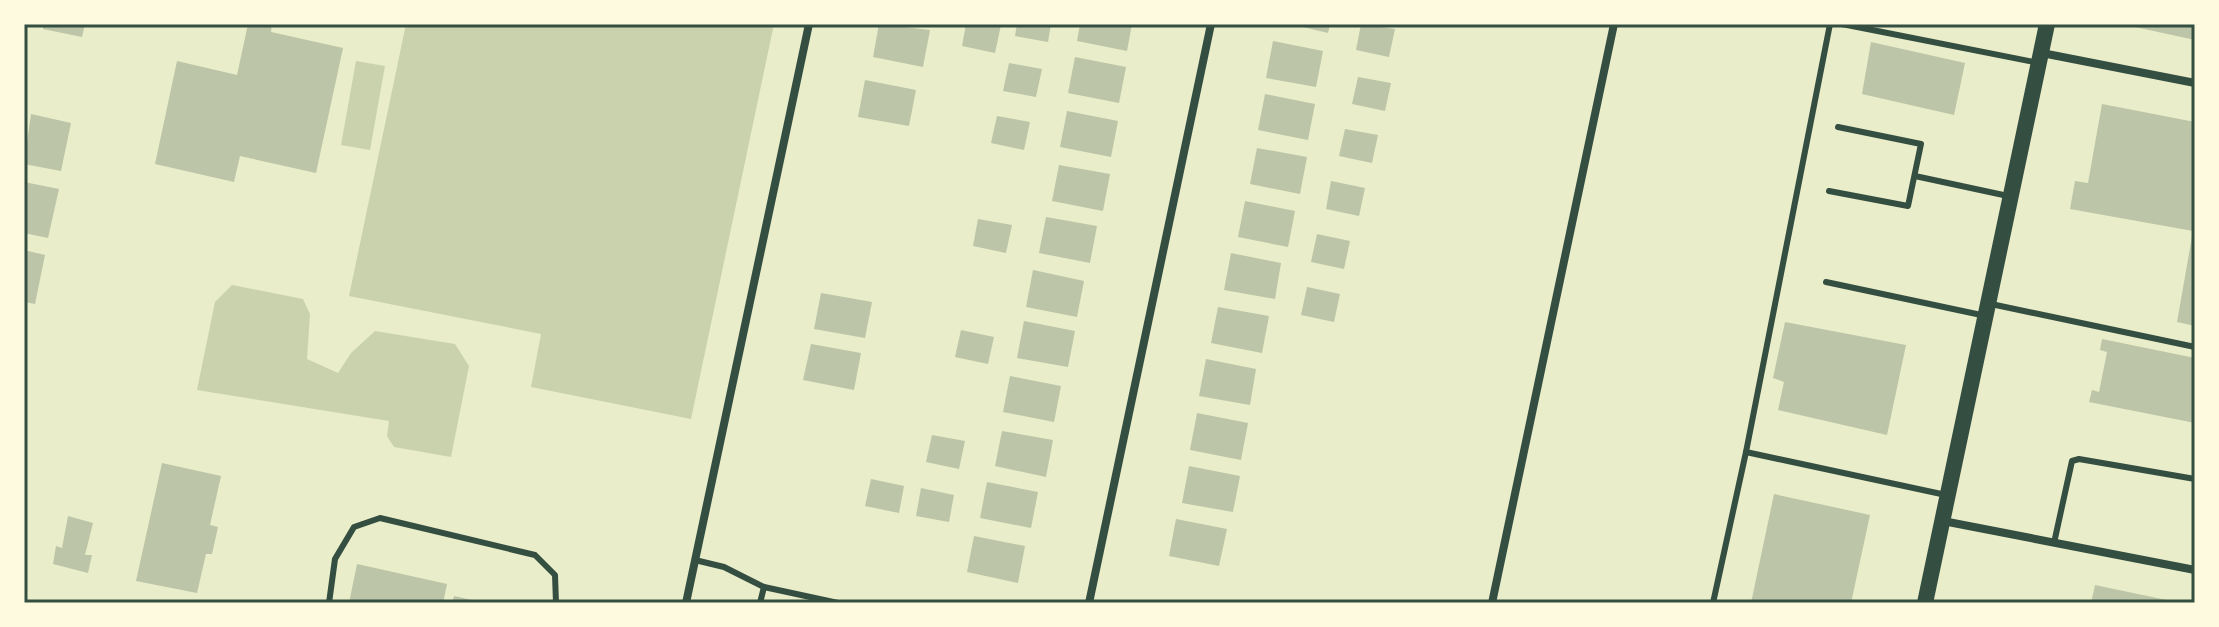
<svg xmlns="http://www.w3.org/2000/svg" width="2219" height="627" viewBox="0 0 2219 627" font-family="Lato,sans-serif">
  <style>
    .green { fill: #cad2ad }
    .building { fill: #bcc5a7 }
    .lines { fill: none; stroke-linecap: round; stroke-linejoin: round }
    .service { stroke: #344e41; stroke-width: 6 }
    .minor { stroke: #344e41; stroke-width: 8 }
    .secondary { stroke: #344e41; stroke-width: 16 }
    .neatline { fill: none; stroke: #344e41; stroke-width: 3 }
  </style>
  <rect width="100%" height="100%" fill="#e9edc9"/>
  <g class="green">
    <polygon points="406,24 774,24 691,419 531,387 541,334 349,296"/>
    <polygon points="356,61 385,66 370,150 341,145"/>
    <polygon points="232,285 303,299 310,314 307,359 338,373 351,353 375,331 455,344 469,366 451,457 394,447 387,436 389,421 197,390 215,302"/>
  </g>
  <g class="building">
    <polygon points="43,24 85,24 82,37 43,29"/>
    <polygon points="248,24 272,24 271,32 343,48 316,173 240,156 234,182 155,164 177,61 237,75"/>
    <polygon points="879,24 930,30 923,67 873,57"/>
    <polygon points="966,24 1001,25 995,53 962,46"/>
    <polygon points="1017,24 1051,24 1048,42 1015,36"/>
    <polygon points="1080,24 1132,24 1127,51 1077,41"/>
    <polygon points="1290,24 1330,24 1328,33"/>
    <polygon points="1361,24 1395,29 1389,57 1356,50"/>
    <polygon points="2126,24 2195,24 2195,40 2126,25"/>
    <polygon points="1273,41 1323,51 1316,87 1266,78"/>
    <polygon points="1871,42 1965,63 1954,115 1862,94"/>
    <polygon points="1075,57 1126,67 1119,103 1068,93"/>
    <polygon points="1009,63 1042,69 1036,97 1003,91"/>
    <polygon points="1358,77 1391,83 1385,111 1352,104"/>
    <polygon points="865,80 916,90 909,126 858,117"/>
    <polygon points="1265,94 1315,104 1308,140 1258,130"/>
    <polygon points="2102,104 2195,122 2195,326 2177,322 2193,231 2070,209 2075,181 2088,183"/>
    <polygon points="1067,111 1118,121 1111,157 1060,147"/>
    <polygon points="31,114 71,123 61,171 24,164"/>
    <polygon points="997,116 1030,122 1024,150 991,143"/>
    <polygon points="1345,129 1378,135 1372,163 1339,156"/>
    <polygon points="1257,148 1307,157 1300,194 1250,184"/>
    <polygon points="1059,165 1110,174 1103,211 1052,201"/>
    <polygon points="1331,181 1365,188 1359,216 1326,209"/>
    <polygon points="24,182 59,189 48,238 24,233"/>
    <polygon points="1245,201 1295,211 1288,247 1238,237"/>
    <polygon points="1046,217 1097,226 1090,263 1039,253"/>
    <polygon points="978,219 1012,225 1006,253 973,246"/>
    <polygon points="1317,234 1350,241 1344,269 1311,262"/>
    <polygon points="24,250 45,255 35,304 24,302"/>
    <polygon points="1231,253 1281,263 1275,299 1224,290"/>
    <polygon points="1033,270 1084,281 1077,317 1026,307"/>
    <polygon points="1307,287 1340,294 1334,322 1301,315"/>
    <polygon points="821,293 872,302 865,338 814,329"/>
    <polygon points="1218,307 1269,316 1262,353 1211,343"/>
    <polygon points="1024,321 1075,331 1068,367 1017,358"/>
    <polygon points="1785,322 1906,345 1887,435 1778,410 1784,382 1773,378"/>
    <polygon points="961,330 994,337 988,364 955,357"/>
    <polygon points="2102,339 2195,358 2195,423 2089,402 2092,390 2099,392 2107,352 2100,350"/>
    <polygon points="811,344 861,353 854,390 803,380"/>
    <polygon points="1206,359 1256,369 1250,405 1199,396"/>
    <polygon points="1010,376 1061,386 1054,422 1003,412"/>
    <polygon points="1197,413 1248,423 1241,460 1190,450"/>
    <polygon points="1002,431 1053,440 1046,477 995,466"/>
    <polygon points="932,435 965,441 959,469 926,462"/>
    <polygon points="162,463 221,476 210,525 218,527 212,554 206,554 197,593 136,581"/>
    <polygon points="1189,466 1240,476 1233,512 1182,503"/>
    <polygon points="871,479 904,486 899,513 865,506"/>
    <polygon points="987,482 1038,492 1031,528 980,518"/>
    <polygon points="921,488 954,495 949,522 916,516"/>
    <polygon points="1774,494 1870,515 1851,603 1751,603"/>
    <polygon points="68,516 93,523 85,555 92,555 88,573 53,564 56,546 62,548"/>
    <polygon points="1176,519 1227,529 1219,566 1169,556"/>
    <polygon points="974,536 1025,546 1018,583 967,572"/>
    <polygon points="357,564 447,584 443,603 349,603"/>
    <polygon points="2095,585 2176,602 2176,603 2091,603"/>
    <polygon points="454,596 481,602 481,603 452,603"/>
  </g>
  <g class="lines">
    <g class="service">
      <polyline points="1830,24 1746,452 1946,495"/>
      <polyline points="1842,24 2039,63"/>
      <polyline points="1915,176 2008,196"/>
      <polyline points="1829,191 1908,206 1921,144 1838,127"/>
      <polyline points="1826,282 1986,316"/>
      <polyline points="1991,304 2195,347"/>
      <polyline points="2054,543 2072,461 2079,459 2195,479"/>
      <polyline points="695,560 724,567 764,587 838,603"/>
      <polyline points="329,603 335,559 354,527 380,518 535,555 555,575 556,603"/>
      <polyline points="760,603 764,587"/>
      <polyline points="1713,603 1746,452"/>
    </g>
    <g class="minor">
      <polyline points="2042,53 2195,83"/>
      <polyline points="1943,521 2195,570"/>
      <polyline points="686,603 809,24"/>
      <polyline points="1089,603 1211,24"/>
      <polyline points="1492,603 1614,24"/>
    </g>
    <polyline class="secondary" points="1925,603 2047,24"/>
  </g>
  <rect width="2219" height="627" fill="none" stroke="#fefae0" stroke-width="52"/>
  <rect x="26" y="26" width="2167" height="575" class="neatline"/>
</svg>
